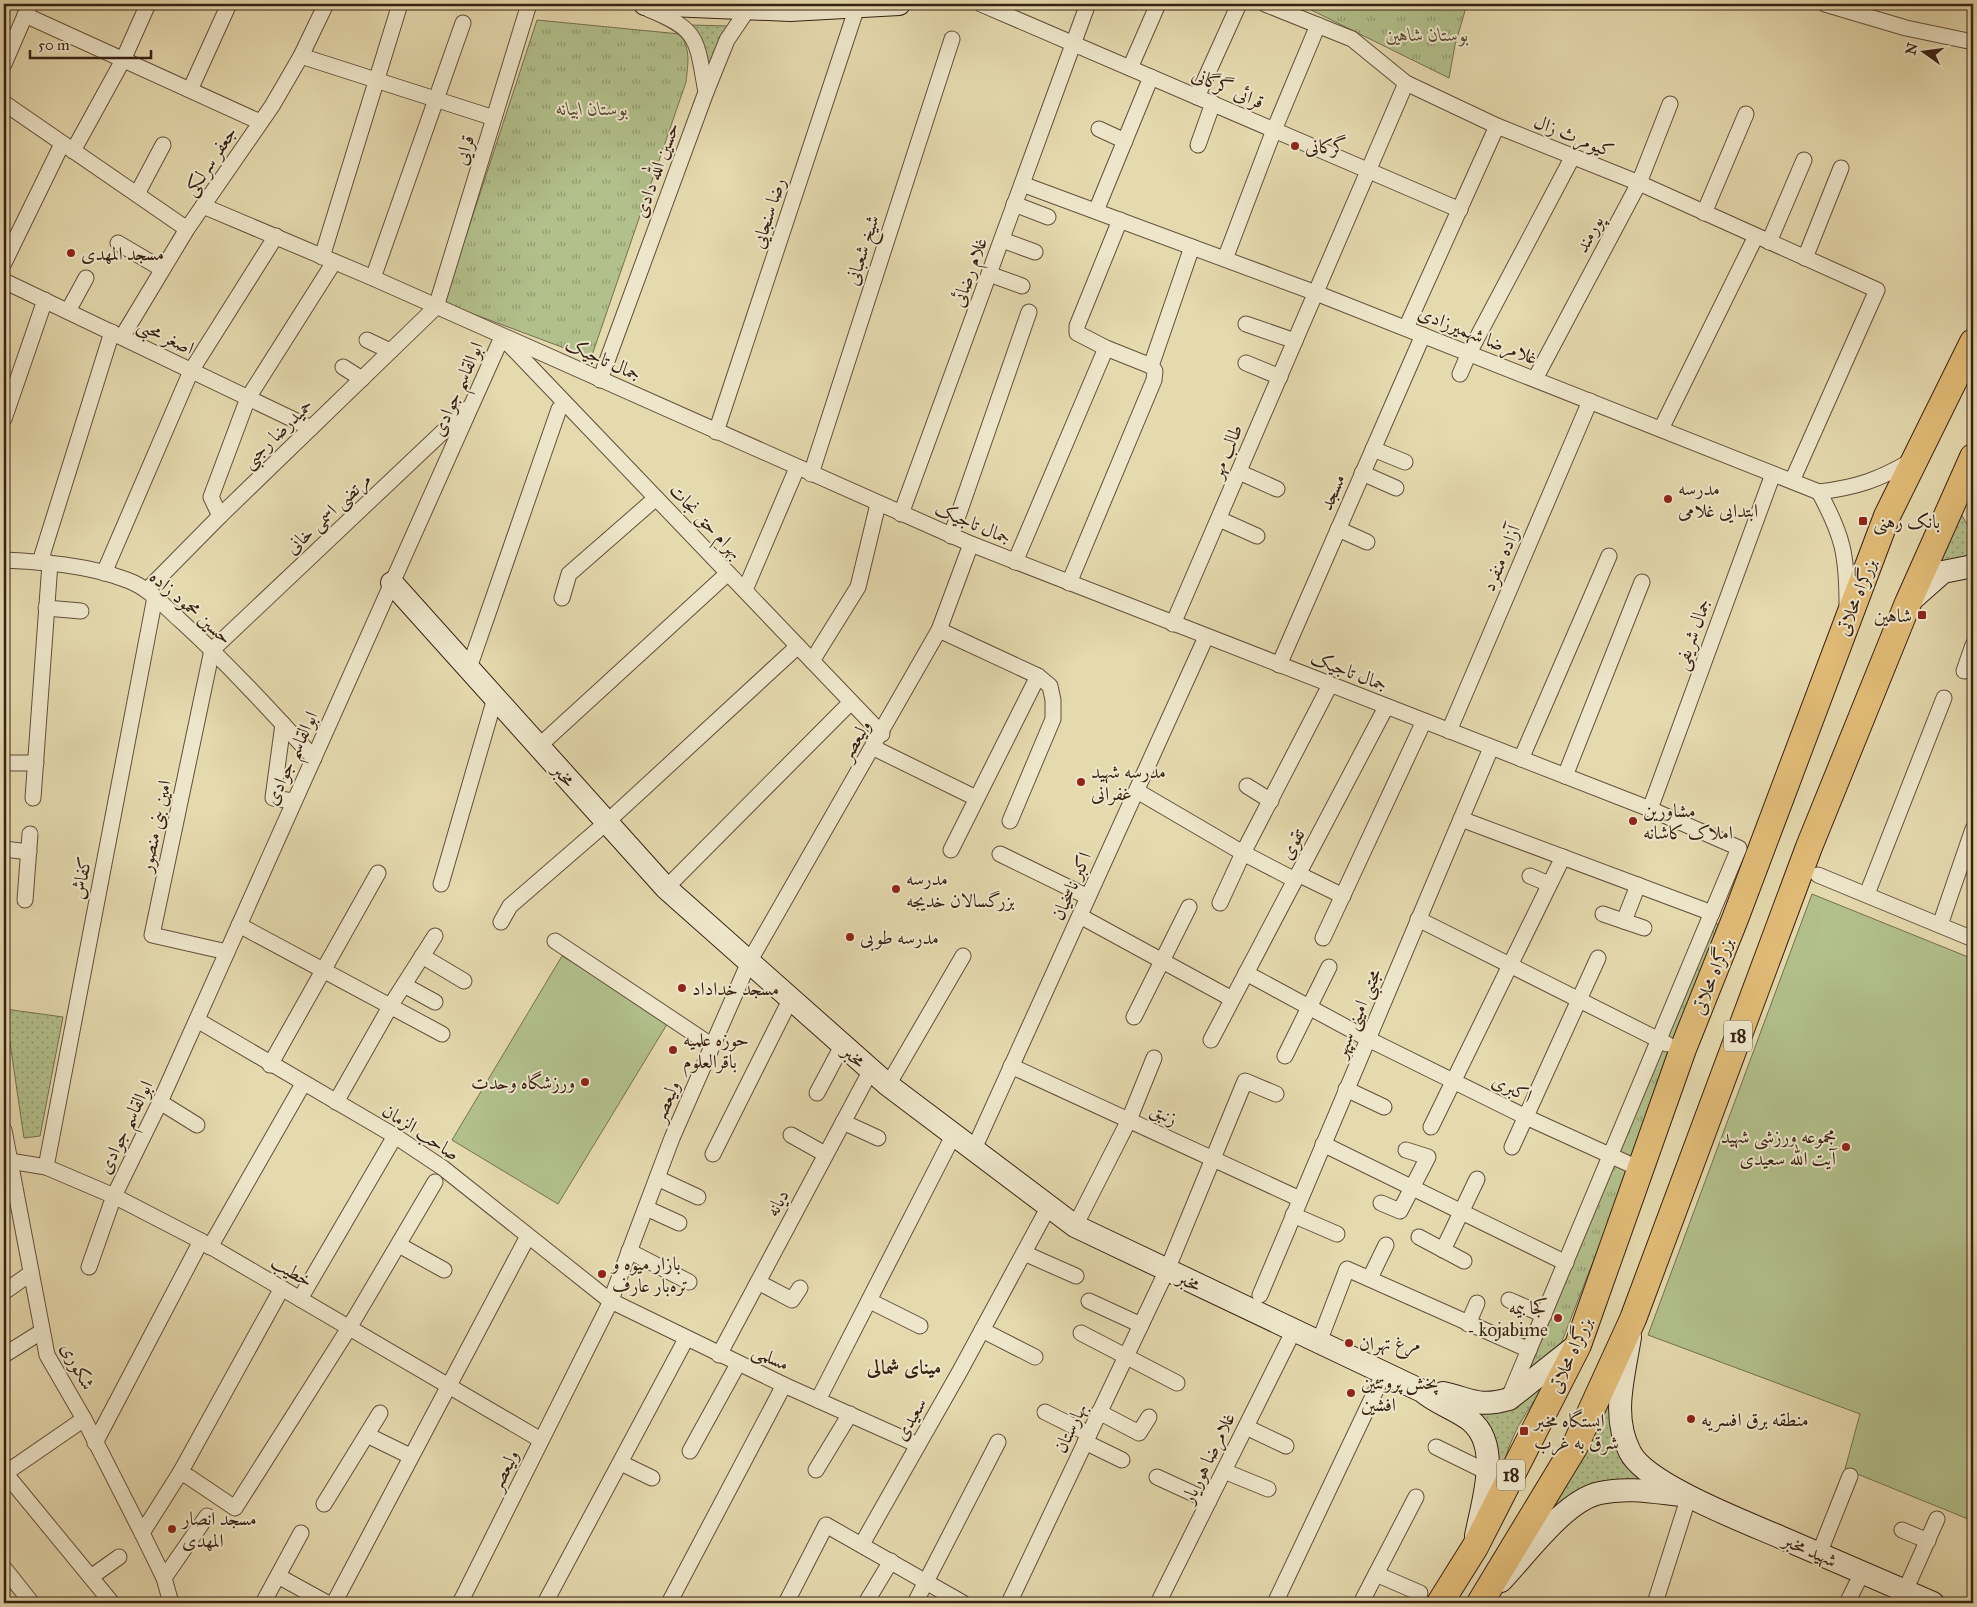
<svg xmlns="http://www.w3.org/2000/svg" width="1977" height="1607" viewBox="0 0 1977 1607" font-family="'IM FELL Great Primer',Amiri,serif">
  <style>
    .grass { fill: url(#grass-dots); stroke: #757050 }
    .park { fill: url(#park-tufts); stroke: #757050 }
    .pitch { fill: #b2c08c; stroke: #757050 }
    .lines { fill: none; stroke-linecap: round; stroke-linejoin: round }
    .minor-casing { stroke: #634f3a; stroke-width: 17 }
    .secondary-casing { stroke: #382113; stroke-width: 24 }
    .trunk-casing { stroke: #382113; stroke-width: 28 }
    .minor { stroke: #eee6ca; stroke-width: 15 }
    .secondary { stroke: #eee6ca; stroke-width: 22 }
    .trunk { stroke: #e2bc77; stroke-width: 26 }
    .poi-dot { fill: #8f2418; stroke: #eee6ca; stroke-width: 2 }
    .labels { text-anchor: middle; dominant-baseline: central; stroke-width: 4; stroke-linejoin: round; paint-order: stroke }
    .shield { fill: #eee6ca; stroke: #6f5c4a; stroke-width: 1 }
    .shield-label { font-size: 18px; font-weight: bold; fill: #382113 }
    .park-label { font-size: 19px; font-style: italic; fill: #564931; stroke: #eee6ca }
    .street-label { font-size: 19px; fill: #382113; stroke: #eee6ca }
    .poi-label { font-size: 19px; fill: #382113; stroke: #eee6ca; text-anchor: start }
    .neighbourhood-label { font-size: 20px; font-weight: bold; fill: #382113; stroke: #eee6ca }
  </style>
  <defs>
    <pattern id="grass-dots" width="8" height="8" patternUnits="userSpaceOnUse" patternTransform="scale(1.25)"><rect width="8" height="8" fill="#b2c08c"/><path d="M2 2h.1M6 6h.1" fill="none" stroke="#929c71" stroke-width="1.8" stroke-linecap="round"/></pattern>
    <pattern id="park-tufts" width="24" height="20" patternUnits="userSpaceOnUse" patternTransform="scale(1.25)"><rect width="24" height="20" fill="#b2c08c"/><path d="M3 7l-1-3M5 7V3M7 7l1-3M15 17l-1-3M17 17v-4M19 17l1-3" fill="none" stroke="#929c71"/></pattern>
  </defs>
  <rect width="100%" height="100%" fill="#e5d9ae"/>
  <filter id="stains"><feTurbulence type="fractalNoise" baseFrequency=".004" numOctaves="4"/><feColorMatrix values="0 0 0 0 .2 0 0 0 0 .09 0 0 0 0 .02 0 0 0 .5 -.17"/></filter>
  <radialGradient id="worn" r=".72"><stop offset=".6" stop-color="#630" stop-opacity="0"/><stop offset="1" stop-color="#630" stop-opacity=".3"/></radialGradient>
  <g class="grass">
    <polygon points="690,25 729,26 708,74"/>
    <polygon points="1960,512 1973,535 1973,559 1937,568"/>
    <polygon points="5,1009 63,1017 40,1136 24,1138"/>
    <path d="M1550,1382C1519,1417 1509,1441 1497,1486L1496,1472L1442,1396L1540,1387Z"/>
    <polygon points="1615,1386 1645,1478 1539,1534 1581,1459"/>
  </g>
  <g class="park">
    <polygon points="1299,4 1467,4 1455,45 1449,78"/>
    <path d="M537,20L680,34C691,50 688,63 686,82L591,358L444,303Z"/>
    <polygon points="1714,923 1724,926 1557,1354 1526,1378"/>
  </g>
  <g class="pitch">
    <polygon points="1812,894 1973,959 1973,1521 1845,1469 1860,1414 1648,1335"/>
    <polygon points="562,956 669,1021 558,1204 452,1140"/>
  </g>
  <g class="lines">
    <g class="minor-casing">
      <g id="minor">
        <polyline points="981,4 1460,210"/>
        <polyline points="1265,4 1352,39 1406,83 1497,126 1639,183 1877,290 1792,481"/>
        <polyline points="1825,4 1906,28 1973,42"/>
        <path d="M648,9C700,30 696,39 706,92"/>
        <polyline points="25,15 260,122"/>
        <polyline points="301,56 494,118"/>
        <polyline points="4,64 30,4"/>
        <polyline points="1130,68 1158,4"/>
        <polyline points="190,90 229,4"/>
        <polyline points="1197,97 1239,4"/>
        <polyline points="4,103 187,229"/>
        <polyline points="1099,129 1125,141"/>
        <polyline points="1198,145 1213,103"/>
        <polyline points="73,151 123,60 148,4"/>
        <path d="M1022,184L1316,293L1819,492C1858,487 1878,480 1911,461"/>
        <polyline points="137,194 163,145"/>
        <polyline points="1014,204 1048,217"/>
        <polyline points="203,206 373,278 971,544 1650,809 1739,848 1510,1395"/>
        <polyline points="1096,211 1151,77"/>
        <polyline points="1704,213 1746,114"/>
        <polyline points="1002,240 1035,252"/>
        <polyline points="1769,242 1804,160"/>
        <polyline points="118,243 162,269"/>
        <polyline points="322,257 400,4"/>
        <polyline points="1805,258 1841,168"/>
        <polyline points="1225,259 1274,130 1318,25"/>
        <polyline points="4,263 62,144"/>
        <polyline points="989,274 1022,286"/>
        <polyline points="373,278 463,23"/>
        <polyline points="4,281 311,428"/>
        <polyline points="68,311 86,278"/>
        <polyline points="1246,324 1295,341"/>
        <polyline points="1406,328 1497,126"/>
        <polyline points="122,337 187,229 272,106 301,56 326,4"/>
        <polyline points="367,340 390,351"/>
        <polyline points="1246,363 1280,377"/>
        <polyline points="1151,366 1192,247"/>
        <polyline points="343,367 362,379"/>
        <polyline points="1460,374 1469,353 1572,158"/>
        <polyline points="1535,379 1639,183 1670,104"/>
        <polyline points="600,380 706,92 727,40 748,9"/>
        <polyline points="4,419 45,300"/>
        <polyline points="1661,429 1756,236"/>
        <polyline points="716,432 857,7"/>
        <polyline points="1373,449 1405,462"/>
        <polyline points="1239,472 1277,489"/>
        <polyline points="1362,473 1396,488"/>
        <polyline points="811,474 952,39"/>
        <path d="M1819,492C1843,536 1847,555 1847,605"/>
        <polyline points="901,514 1086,9"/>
        <polyline points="220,516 211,497 248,398 334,262"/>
        <polyline points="1219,519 1257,536"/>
        <polyline points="1338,529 1367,542"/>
        <polyline points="951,536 1029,312"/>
        <path d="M4,560C45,562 88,565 127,580C149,588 164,606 181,621C228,664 271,711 314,758"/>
        <polyline points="40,562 112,332"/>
        <polyline points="1015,562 1106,348"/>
        <polyline points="104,573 191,371 276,236"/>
        <polyline points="1069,583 1154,380 1155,371 1151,366 1106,348 1077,333 1077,326 1120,220"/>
        <polyline points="147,590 220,516 436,307 529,4"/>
        <polyline points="745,590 797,468"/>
        <polyline points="562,598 569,574 656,498"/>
        <polyline points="46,608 81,611"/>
        <polyline points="1173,624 1406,83"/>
        <polyline points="939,630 1038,676 1050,686 1053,700 1053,719 1010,821"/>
        <polyline points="812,661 858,587 878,504"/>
        <polyline points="1279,665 1423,335"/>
        <polyline points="469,668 559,409"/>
        <polyline points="1964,671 1973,645"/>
        <polyline points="283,724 273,798 293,801"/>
        <polyline points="1449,731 1590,401"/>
        <polyline points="539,746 728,573"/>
        <polyline points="874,748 976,798"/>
        <polyline points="1521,759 1609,556"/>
        <polyline points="4,763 36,763"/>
        <polyline points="1565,776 1642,582"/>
        <polyline points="1247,786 1271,801"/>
        <polyline points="1137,791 1243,853 1295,880"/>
        <polyline points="33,798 50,563"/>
        <polyline points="1650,809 1773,474"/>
        <polyline points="1461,819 1712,913"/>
        <polyline points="4,849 29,852"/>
        <polyline points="951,850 1038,676"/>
        <polyline points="1000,854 1088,897"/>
        <polyline points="1298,874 1343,896"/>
        <polyline points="1818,875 1973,939"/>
        <polyline points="1530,876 1549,884"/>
        <polyline points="441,884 495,698"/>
        <polyline points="666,888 851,702"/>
        <polyline points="1867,894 1944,698"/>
        <polyline points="25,900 30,834"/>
        <polyline points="1220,903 1243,853 1330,685"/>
        <polyline points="1603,914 1644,928"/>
        <polyline points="1080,916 1232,999"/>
        <polyline points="1418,919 1667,1044"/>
        <polyline points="1624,921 1638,885"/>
        <polyline points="501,922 510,906 607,822 798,646"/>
        <polyline points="239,925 442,1034"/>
        <polyline points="1940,925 1973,829"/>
        <polyline points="1323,938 1424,721"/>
        <polyline points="555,941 711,1045"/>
        <polyline points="227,952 152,935 212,650 467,409"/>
        <polyline points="422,956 464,981"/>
        <polyline points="1246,973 1368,1039 1526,1117 1640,1169"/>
        <polyline points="404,985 435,1002"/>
        <polyline points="1134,1017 1189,907"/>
        <polyline points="197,1020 395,1136 443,1168 609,1300 784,1385 918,1445"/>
        <polyline points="1211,1040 1386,707"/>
        <polyline points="1285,1056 1329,967"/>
        <polyline points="270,1065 378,873"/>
        <polyline points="1011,1066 1300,1199"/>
        <polyline points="888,1085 963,956"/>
        <polyline points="1346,1089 1384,1107"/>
        <polyline points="817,1093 842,1046"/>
        <polyline points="160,1102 197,1125"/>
        <polyline points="336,1102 391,1005 435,936"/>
        <polyline points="843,1122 878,1138"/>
        <polyline points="1431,1127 1563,857"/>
        <polyline points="4,1130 47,1355 84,1419 142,1533 164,1578 171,1603"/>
        <polyline points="791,1135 825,1154"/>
        <polyline points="1323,1144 1566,1263"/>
        <polyline points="1512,1147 1598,958"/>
        <polyline points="973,1151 1206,637"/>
        <polyline points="713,1154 790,1000"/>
        <polyline points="4,1160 46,1167 114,1196 201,1241 541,1440"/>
        <polyline points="46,1167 155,597"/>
        <polyline points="657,1178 698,1197"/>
        <polyline points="1381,1203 1400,1211 1428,1157 1406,1150"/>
        <polyline points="646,1208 679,1223"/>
        <polyline points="1293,1215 1337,1234"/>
        <polyline points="1075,1226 1129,1120 1154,1058"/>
        <polyline points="1419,1237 1464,1261"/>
        <polyline points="399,1245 444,1270"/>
        <polyline points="210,1247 303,1084"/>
        <polyline points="1443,1250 1477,1179"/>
        <polyline points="629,1251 689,1282"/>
        <polyline points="1024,1253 1076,1276"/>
        <polyline points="89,1267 114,1196 160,1102 502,337 882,734"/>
        <polyline points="1370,1278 1386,1245"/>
        <polyline points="758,1282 792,1300 800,1288"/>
        <polyline points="4,1292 31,1273"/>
        <polyline points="1260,1295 1491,748"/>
        <polyline points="300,1299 395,1136"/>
        <polyline points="1509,1300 1544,1315"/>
        <polyline points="870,1301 920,1326"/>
        <polyline points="1089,1301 1141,1325"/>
        <polyline points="1468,1324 1477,1303"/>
        <polyline points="982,1330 1035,1357"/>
        <polyline points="1081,1333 1177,1383"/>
        <polyline points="1319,1342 1347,1269 1529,1350"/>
        <polyline points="4,1355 41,1332"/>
        <polyline points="719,1355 871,1070"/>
        <polyline points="818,1400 953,1136"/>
        <polyline points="1045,1412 1089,1434"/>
        <polyline points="1099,1412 1139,1433 1149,1417"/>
        <polyline points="1246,1427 1286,1446"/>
        <polyline points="367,1435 410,1456"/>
        <polyline points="1085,1442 1122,1460"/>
        <polyline points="95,1443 201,1241"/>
        <polyline points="1436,1447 1487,1472"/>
        <polyline points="690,1451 738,1364"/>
        <polyline points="621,1463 652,1478"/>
        <polyline points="816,1470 850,1414"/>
        <polyline points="1224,1471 1268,1489"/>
        <polyline points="5,1473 112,1603"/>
        <polyline points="180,1473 189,1477 235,1508 349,1328 435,1182"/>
        <polyline points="4,1474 84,1419"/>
        <polyline points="1157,1477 1209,1501"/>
        <polyline points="324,1504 380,1413"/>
        <polyline points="1902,1530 1928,1541"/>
        <polyline points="142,1533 180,1473 282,1288"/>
        <polyline points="862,1544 960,1371 1048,1208"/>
        <polyline points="1819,1554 1850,1476"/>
        <polyline points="4,1568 31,1602"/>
        <polyline points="1376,1574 1420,1593"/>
        <polyline points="278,1576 327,1603"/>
        <polyline points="91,1577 119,1557"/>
        <polyline points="164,1578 207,1516"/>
        <polyline points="1905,1591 1937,1519"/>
        <polyline points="867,1601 891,1561"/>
        <polyline points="263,1603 301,1533"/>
        <polyline points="334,1603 528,1236"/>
        <polyline points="460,1603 609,1305 672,1138 749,962 939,630 971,544"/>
        <polyline points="545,1603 686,1339"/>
        <polyline points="669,1603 784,1385"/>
        <polyline points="786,1603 826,1525 963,1603"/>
        <polyline points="915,1603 998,1442"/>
        <polyline points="1009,1603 1167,1270 1245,1081 1276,1094"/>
        <polyline points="1158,1603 1294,1330"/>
        <polyline points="1275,1603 1384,1373"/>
        <polyline points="1361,1603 1416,1497"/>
        <polyline points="1655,1603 1689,1496"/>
        <polyline points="1847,1603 1862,1573"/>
      </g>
    </g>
    <g class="secondary-casing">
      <g id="secondary">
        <polyline points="645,4 790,10 899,4"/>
        <path d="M392,583L666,888L888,1085L1075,1226L1422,1391C1437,1404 1456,1409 1471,1421C1502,1447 1482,1503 1476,1536"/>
        <polyline points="1909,602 1943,572 1973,566"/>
        <path d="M1630,1337C1624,1376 1611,1416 1630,1452C1646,1485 1751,1524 1787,1540C1835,1561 1884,1582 1933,1603"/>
        <path d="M1443,1393C1471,1399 1478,1408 1509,1399L1577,1345"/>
        <path d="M1501,1581C1526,1555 1565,1500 1600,1493C1627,1487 1653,1492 1680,1495"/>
      </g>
    </g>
    <g class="trunk-casing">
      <g id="trunk">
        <polyline points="1440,1603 1475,1547 1578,1345 1683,1049 1735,919 1887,516 1973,342"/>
        <polyline points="1480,1603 1575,1446 1633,1319 1809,847 1908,603 1973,457"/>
      </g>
    </g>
    <use href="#minor" class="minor"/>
    <use href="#secondary" class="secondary"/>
    <use href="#trunk" class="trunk"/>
  </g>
  <g class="poi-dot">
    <circle cx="1295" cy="146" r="5"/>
    <circle cx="71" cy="253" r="5"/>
    <circle cx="1668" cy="499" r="5"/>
    <rect x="1858" y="516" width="10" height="10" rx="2.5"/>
    <rect x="1917" y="610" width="10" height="10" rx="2.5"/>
    <circle cx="1081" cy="782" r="5"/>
    <circle cx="1633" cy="821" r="5"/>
    <circle cx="896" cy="889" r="5"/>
    <circle cx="850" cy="937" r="5"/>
    <circle cx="682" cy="988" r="5"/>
    <circle cx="673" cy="1050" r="5"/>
    <circle cx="585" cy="1082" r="5"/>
    <circle cx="1846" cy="1147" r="5"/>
    <circle cx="602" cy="1274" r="5"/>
    <circle cx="1558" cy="1318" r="5"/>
    <circle cx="1349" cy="1343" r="5"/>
    <circle cx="1351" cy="1393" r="5"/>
    <circle cx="1691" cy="1419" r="5"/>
    <rect x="1519" y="1426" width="10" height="10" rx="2.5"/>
    <circle cx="172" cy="1529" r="5"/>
  </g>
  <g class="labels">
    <g class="shield">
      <rect x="1724" y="1020.5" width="28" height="31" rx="4"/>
      <rect x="1497" y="1459.5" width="28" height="31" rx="4"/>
    </g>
    <g class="shield-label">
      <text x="1738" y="1036">18</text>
      <text x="1511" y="1475">18</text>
    </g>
    <g class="park-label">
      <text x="1427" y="34">بوستان شاهین</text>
      <text x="592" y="108">بوستان ابیانه</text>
    </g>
    <g class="street-label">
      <text transform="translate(1228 88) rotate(23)">قرائی گرگانی</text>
      <text transform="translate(1574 136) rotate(22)">کیومرث زال</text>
      <text transform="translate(464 150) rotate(-73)">قرایی</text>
      <text transform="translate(210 161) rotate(-56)">جعفر سرلکی</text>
      <text transform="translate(656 170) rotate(-70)">حسین الله دادی</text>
      <text transform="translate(768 213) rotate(-72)">رضا سنجایی</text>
      <text transform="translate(1589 234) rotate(-62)">پورمند</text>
      <text transform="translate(862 250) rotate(-72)">شیخ شعبانی</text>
      <text transform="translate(969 272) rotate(-70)">غلام رضائی</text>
      <text transform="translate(1478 335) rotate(22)">غلامرضا شهمیرزادی</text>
      <text transform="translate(166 336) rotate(26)">اصغر محبی</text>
      <text transform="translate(603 359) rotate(24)">جمال تاجیک</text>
      <text transform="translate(457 389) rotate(-66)">ابوالقاسم جوادی</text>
      <text transform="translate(277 433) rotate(-44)">حمیدرضا رجبی</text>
      <text transform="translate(1226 451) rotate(-67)">طالب مهر</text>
      <text transform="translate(1332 492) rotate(-67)">مسجد</text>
      <text transform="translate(328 513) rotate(-43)">مرتضی اسمی خانی</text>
      <text transform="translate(706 521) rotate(46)">بهرام حق نجات</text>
      <text transform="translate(973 523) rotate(23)">جمال تاجیک</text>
      <text transform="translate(1501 558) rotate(-67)">آزاده منفرد</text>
      <text transform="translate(1856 597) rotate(-69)">بزرگراه محلاتی</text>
      <text transform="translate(191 607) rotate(41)">حسین محمود زاده</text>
      <text transform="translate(1692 634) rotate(-70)">جمال شریفی</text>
      <text transform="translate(1349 671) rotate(21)">جمال تاجیک</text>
      <text transform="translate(855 740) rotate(-60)">ولیعصر</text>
      <text transform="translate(291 758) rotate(-65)">ابوالقاسم جوادی</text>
      <text transform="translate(564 775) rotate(48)">مخبر</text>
      <text transform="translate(155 826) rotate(-78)">امین بنی منصور</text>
      <text transform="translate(1292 844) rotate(-62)">تقوی</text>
      <text transform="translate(81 878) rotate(-79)">کفاش</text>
      <text transform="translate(1071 886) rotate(-66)">اکبر ناسخیان</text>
      <text transform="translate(1712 976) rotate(-68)">بزرگراه محلاتی</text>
      <text transform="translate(1357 1013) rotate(-67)">مجتبی امینی سپهر</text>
      <text transform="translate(854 1056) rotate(40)">مخبر</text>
      <text transform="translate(1512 1088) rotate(26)">اکبری</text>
      <text transform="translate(666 1101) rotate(-67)">ولیعصر</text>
      <text transform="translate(1164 1114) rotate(25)">زنبق</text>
      <text transform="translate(125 1127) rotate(-64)">ابوالقاسم جوادی</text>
      <text transform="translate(421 1132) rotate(33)">صاحب الزمان</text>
      <text transform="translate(777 1203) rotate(-62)">دیانه</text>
      <text transform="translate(292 1271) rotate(30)">خطیب</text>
      <text transform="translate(1189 1281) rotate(25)">مخبر</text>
      <text transform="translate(1570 1355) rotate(-66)">بزرگراه محلاتی</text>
      <text transform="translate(771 1357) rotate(25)">مسلمی</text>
      <text transform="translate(78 1366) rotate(62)">شکوری</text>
      <text transform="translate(910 1419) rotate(-60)">سعیدی</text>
      <text transform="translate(1070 1428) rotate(-65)">بهارستان</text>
      <text transform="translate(1208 1458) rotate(-64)">غلامرضا هوریار</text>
      <text transform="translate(504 1470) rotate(-64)">ولیعصر</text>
      <text transform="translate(1810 1550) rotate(24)">شهید مخبر</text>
    </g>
    <g class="poi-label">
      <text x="1305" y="146">گرکانی</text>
      <text x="81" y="253">مسجد المهدی</text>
      <text x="1678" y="488">مدرسه<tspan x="1678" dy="22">ابتدایی غلامی</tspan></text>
      <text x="1873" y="521">بانک رهنی</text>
      <text x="1912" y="615" text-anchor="end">شاهین</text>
      <text x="1091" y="771">مدرسه شهید<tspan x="1091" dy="22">غفرانی</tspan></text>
      <text x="1643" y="810">مشاورین<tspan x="1643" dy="22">املاک کاشانه</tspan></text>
      <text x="906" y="878">مدرسه<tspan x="906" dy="22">بزرگسالان خدیجه</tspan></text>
      <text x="860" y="937">مدرسه طوبی</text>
      <text x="692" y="988">مسجد خداداد</text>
      <text x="683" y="1039">حوزه علمیه<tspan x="683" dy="22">باقرالعلوم</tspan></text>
      <text x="575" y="1082" text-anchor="end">ورزشگاه وحدت</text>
      <text x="1836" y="1136" text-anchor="end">مجموعه ورزشی شهید<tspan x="1836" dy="22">آیت‌ الله سعیدی</tspan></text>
      <text x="612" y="1263">بازار میوه و<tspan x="612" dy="22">تره‌بار عارف</tspan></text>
      <text x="1548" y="1307" text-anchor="end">کجا بیمه<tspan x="1548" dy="22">- kojabime</tspan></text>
      <text x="1359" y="1343">مرغ تهران</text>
      <text x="1361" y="1382">پخش پروتئین<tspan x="1361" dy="22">افشین</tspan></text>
      <text x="1701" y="1419">منطقه برق افسریه</text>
      <text x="1534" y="1420">ایستگاه مخبر<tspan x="1534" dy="22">شرق به غرب</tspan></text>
      <text x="182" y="1518">مسجد انصار<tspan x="182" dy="22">المهدی</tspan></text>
    </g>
    <g class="neighbourhood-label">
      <text x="904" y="1367">مینای شمالی</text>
    </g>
  </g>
  <rect width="1977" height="1607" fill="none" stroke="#e5d9ae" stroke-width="20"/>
  <rect x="5" y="5" width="1967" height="1597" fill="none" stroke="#382113" stroke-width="2.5"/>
  <rect x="10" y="10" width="1957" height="1587" fill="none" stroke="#382113"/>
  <g transform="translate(1924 52) rotate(284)" stroke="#eee6ca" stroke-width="4" paint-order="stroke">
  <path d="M0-4L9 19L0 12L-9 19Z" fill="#382113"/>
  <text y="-8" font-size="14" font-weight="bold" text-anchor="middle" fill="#382113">N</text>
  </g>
  <path d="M30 50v8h121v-8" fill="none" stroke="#382113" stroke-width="2.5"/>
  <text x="38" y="50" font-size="15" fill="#382113" stroke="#eee6ca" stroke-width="4" paint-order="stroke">50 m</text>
  <rect width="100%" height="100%" filter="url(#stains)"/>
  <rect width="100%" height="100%" fill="url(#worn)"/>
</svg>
